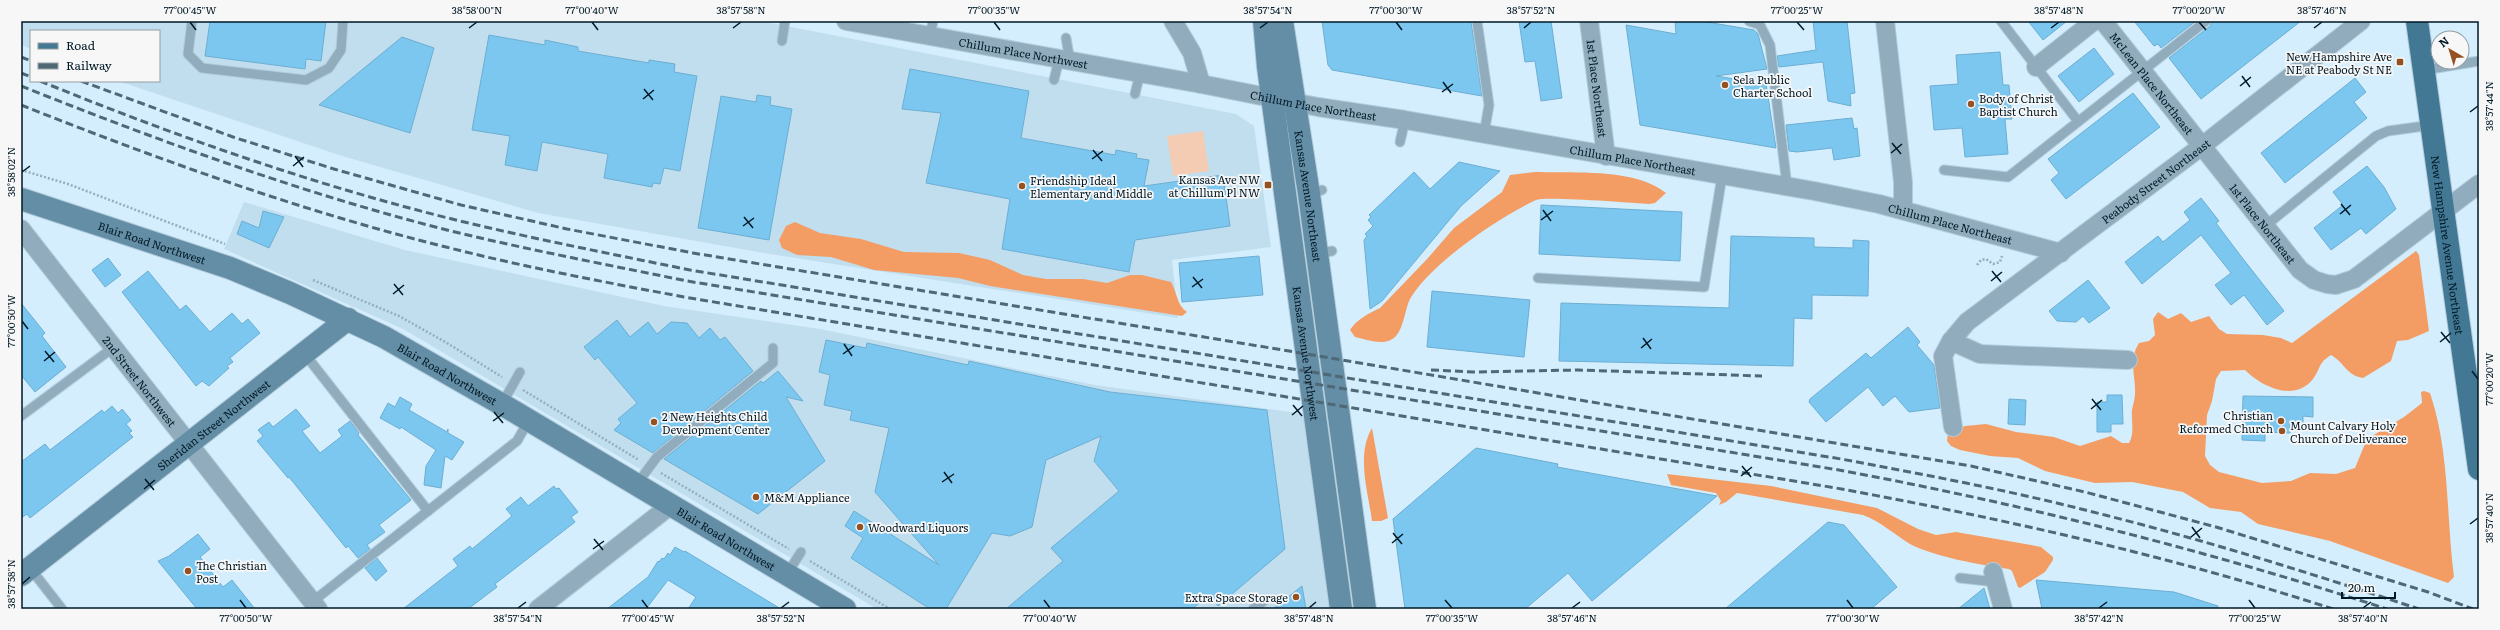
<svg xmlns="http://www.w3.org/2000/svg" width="2500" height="630" viewBox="0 0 2500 630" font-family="Literata,serif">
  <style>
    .built { fill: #c1deef }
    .green { fill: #f4cbb3 }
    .forest { fill: #f39d64 }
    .building { fill: #7cc7ef; stroke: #6caed2 }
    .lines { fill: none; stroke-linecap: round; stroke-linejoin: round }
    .lane-casing { stroke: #b2ccdb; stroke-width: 11 }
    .street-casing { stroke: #b2ccdb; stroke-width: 20 }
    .secondary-casing { stroke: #b2ccdb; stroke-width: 24 }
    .primary-casing { stroke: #b2ccdb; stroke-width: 24 }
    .path { stroke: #94aebc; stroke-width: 2.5; stroke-dasharray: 2 2; stroke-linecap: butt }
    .lane { stroke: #91acbc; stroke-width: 9 }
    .street { stroke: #91acbc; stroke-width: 18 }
    .secondary { stroke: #648ea5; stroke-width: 22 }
    .primary { stroke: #427894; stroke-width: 22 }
    .rail { stroke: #4f6876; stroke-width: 3; stroke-dasharray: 8 4; stroke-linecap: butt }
    .ticks { fill: none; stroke: #001926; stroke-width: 1.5 }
    .poi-dot { fill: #945121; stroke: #f7f7f7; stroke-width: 1.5 }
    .labels { text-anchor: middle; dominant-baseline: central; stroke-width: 3.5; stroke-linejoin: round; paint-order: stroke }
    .street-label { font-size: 11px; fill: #001926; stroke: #f7f7f7 }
    .poi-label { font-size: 11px; fill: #001926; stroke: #f7f7f7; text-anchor: start }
    .neatline { fill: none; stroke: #001926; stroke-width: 1.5 }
    .ticks-label { font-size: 10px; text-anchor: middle; fill: #001926 }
  </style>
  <rect width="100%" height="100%" fill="#d4eefd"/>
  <g class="built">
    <polygon points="21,21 761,21 1236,114 1254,126 1271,247 1172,260 1178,318 770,254 538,213 339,155 118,81 159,81 159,31 31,31 31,49 21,45"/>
    <polygon points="244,202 405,250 664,306 820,329 1095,385 1305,414 1330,609 877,609 403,329 224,249"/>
  </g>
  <polygon class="green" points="1203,131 1209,171 1173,176 1167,136"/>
  <g class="forest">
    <path d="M1535,172C1573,173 1636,168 1666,193L1655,203L1649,204C1632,203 1545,196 1536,200C1499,217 1430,264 1410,299C1405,309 1404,327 1396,336C1386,347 1368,340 1355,337L1350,330C1356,320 1369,313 1380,308L1428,258L1454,228L1502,192L1510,175Z"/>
    <path d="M795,222L820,233L861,239L904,252L959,253L990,260L1023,275L1046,279H1083L1107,283L1130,275H1142L1171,282C1178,294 1176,304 1187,312L1182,316L990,286L958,278L874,270L831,257L797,255L782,248L779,240L786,226Z"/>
    <path d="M2416,251L2419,255L2429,331L2408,340L2397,341L2391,361L2363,378C2346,375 2345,363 2331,355C2318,363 2321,368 2313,379C2294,403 2261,386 2245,370L2221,371L2216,379L2212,401L2207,415L2205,456L2210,465L2219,472L2262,483L2291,481L2310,473L2336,474L2355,468L2367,439L2404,417L2422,403L2421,392L2424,391L2430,393C2450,452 2446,516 2454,577L2448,583L2330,541L2258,524L2241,512L2210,508L2183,492L2132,482L2095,483L2045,471L2018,458L1990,456L1960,450L1951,446L1947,441L1948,433L1965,426L1986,424L2016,432L2054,437L2080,446L2111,436L2122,443H2129C2135,433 2131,421 2132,410C2133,404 2135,399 2135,394C2136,377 2128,360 2139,343L2149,341L2155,335L2153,319L2158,312L2168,319L2181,313L2191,322L2209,316L2219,329L2227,334L2263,335L2281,338L2292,343Z"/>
    <path d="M1372,428L1388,518L1381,521H1372C1368,491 1356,455 1372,428Z"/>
    <path d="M1667,474L1771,486L1877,508L1918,529L1936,535L1956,532L2031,545L2041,547L2053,557V560L2045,572L2020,588L2018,587L2012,571L2009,569C1981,565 1935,557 1910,544C1894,534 1881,522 1863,515L1737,493L1726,502L1719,505L1721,501L1716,493L1671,485Z"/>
  </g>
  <g class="building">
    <polygon points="210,21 326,21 321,61 306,59 305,69 205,56"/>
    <polygon points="1322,21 1471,21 1482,96 1332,70 1328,65"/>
    <polygon points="1519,21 1551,21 1562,98 1541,101 1535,61 1525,62"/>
    <polygon points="1675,21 1701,21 1754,30 1758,34 1767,69 1716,76 1766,84 1776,148 1640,125 1626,25 1676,34"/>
    <polygon points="1813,21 1847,21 1855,93 1850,94 1851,106 1828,101 1823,62 1779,67 1777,56 1816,50"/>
    <polygon points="2028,21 2067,21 2043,40"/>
    <polygon points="2134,21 2196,21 2161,48 2158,44 2154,46"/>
    <polygon points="2212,21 2301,21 2201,99 2169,58 2210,26"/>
    <polygon points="489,35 545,45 545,40 578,47 578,51 649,63 649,60 675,64 674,72 697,76 680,171 664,168 660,184 653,183 652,187 604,178 608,154 542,142 537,171 505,165 510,136 472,130"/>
    <polygon points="402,37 434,48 410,133 319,105"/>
    <polygon points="2094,48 2114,74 2079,102 2058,76"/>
    <polygon points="2000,52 2003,85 2009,85 2012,119 2005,119 2008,154 1965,157 1962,128 1934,130 1930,86 1958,84 1956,55"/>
    <polygon points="910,69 1029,91 1021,138 1115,155 1116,150 1137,154 1136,158 1149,160 1144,186 1223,175 1230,226 1135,240 1129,272 1002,249 1010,199 926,183 941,113 902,109"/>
    <polygon points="2355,78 2366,92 2354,102 2367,118 2285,183 2261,153"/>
    <polygon points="2133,93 2160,127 2066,199 2051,180 2059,173 2048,159"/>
    <polygon points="757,95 771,97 770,105 792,109 769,240 698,228 721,96 756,102"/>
    <polygon points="1852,118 1854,129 1857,128 1860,156 1834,160 1832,148 1797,152 1789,151 1786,125"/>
    <polygon points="1459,162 1500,171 1461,206 1382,301 1370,309 1364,240 1367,236 1365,234 1373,226 1368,220 1371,217 1369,215 1414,172 1430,189"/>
    <polygon points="2367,166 2384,187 2396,209 2366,234 2361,228 2331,250 2314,228 2343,205 2333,192"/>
    <polygon points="2201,198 2219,221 2216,223 2240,255 2284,311 2267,325 2244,295 2231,305 2215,285 2231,273 2201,235 2142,284 2125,262 2158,236 2163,242 2190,220 2184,212"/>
    <polygon points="1541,205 1682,212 1680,261 1539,254"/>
    <polygon points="263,211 284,217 269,248 237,234 242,221 259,228"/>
    <polygon points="1731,236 1814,238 1814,247 1853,248 1853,240 1869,241 1868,296 1812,295 1812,319 1794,318 1793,366 1559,361 1561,303 1729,308"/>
    <polygon points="1259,256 1263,295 1182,302 1179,263"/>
    <polygon points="108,258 121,275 105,287 92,270"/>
    <polygon points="148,271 180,310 186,305 210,332 232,313 242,324 248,319 260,333 230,358 233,362 227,366 229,368 209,386 202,381 196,386 122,292"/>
    <polygon points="2088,280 2110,308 2089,323 2083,316 2076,322 2057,321 2049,311"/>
    <polygon points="1432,291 1530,300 1524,357 1427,347"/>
    <polygon points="21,303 45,333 42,336 66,367 35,392 21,375"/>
    <polygon points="617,320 630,337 648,322 657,334 671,322 687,323 699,338 710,328 720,340 725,337 753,371 653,453 614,430 621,423 618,419 637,403 598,357 595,360 584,347"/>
    <polygon points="1908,327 1920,342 1917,345 1934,365 1940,408 1909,412 1895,396 1883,406 1868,387 1826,422 1809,402 1810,399 1866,353 1871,358"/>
    <polygon points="826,340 866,348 867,343 968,365 969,361 1110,392 1267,410 1285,549 1218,606 1209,595 1192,609 1006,609 1063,561 1051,548 1119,491 1094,461 1101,436 1046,460 1032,527 1010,536 992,533 946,609 930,609 851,558 863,538 845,526 854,511 939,565 875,492 889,428 850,420 852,411 824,405 830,375 819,372"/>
    <polygon points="778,371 803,401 786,397 825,461 758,514 664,459 761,381 763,383"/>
    <polygon points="2107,395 2122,395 2123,424 2111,424 2111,432 2097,432 2097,402 2107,402"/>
    <polygon points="2243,396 2313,397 2313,417 2303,416 2303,424 2290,423 2290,433 2265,432 2265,441 2242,440"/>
    <polygon points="400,397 412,404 409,410 447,432 448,429 448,433 464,442 452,460 445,456 441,488 424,485 426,466 436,450 401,427 400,429 380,418 388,403 395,407"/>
    <polygon points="2009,399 2026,400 2025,425 2008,424"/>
    <polygon points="112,406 118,413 122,409 131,420 126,424 132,431 129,433 133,437 30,518 27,514 21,518 21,462 45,444 50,450 102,410 104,413"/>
    <polygon points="296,409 310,426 302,431 320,453 342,436 338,430 350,421 359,433 358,435 411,500 379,525 385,532 367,545 370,549 358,558 348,546 346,548 289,477 288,478 257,441 263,436 258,430 269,422 273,427"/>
    <polygon points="1476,448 1558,464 1557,467 1717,496 1592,601 1568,573 1525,609 1405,609 1393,519"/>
    <polygon points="554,486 556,489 559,488 578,512 571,517 575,522 495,584 497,587 468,609 403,609 458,566 453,559 470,546 472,549 512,516 506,509 521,497 528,506"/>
    <polygon points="1828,522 1844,525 1897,587 1871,609 1725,609"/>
    <polygon points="198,534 210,549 200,557 223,587 232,580 255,609 197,609 158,561 169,556"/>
    <polygon points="675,547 684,552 685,551 781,609 688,609 696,597 668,580 646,609 607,609 648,577 658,561 659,562 662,558 664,559 668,553 670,555"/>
    <polygon points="377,558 387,571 376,581 365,568"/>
    <polygon points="2036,580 2174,592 2218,606 2218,609 2042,609"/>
    <polygon points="1302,586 1306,609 1273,609"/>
    <polygon points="1984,588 1990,609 1958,609"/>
  </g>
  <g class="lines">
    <g class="lane-casing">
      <g id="lane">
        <polyline points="192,21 188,54 202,68 306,80 329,68 341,50 343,21"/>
        <polyline points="1477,21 1489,105 1484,134"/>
        <polyline points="1749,21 1760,25 1770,45 1787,186"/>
        <polyline points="2001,21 2077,120"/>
        <polyline points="930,36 933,21"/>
        <polyline points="1066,38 1070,61"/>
        <polyline points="782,41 785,21"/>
        <polyline points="2424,70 2479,61"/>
        <polyline points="1054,80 1059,59"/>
        <polyline points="1135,94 1140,73"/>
        <polyline points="1400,142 1405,120"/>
        <polyline points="1944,170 2008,177 2206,21"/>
        <polyline points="1309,194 1322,190"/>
        <polyline points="2264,227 2376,136 2388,131 2432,125"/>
        <polyline points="1316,254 1332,251"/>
        <polyline points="1538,278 1704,287 1722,176"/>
        <polyline points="304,353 428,511"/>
        <polyline points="502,404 520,372"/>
        <polyline points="21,416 114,347"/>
        <polyline points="636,485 657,457 773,363 773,348"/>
        <polyline points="30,568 62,609"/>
        <polyline points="787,574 801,552"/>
        <polyline points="1960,578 1996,582"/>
        <polyline points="312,602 517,441 529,420"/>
        <polyline points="1253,609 1264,601"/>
      </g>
    </g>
    <g class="street-casing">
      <g id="street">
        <path id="s1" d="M846,21L1201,84L1318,107L1405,120L1814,191L1879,204L2061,253"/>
        <polyline points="1173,21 1192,53 1201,84"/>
        <path id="s2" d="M1589,21L1606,156"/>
        <polyline points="1885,21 1903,182 1903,210"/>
        <path id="s3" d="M2103,21L2300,270L2314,280L2327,284L2336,285L2354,279L2479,184"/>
        <polyline points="2036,67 2094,21"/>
        <path id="s4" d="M21,229L318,609"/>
        <polyline points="1951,341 1980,354 2128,360"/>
        <path id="s5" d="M1953,427L1943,356L1951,341L1967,322L2202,146L2361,21"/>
        <polyline points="1993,572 2003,609"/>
        <polyline points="538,609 671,505"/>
      </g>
    </g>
    <g class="secondary-casing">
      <g id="secondary">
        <path id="s6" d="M1264,21L1268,67L1341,609"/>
        <path id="s7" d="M1282,21L1309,194L1365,609"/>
        <path id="s8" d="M21,199L230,268L290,293L384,337L515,412L845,609"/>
        <path id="s9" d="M21,575L348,319"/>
      </g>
    </g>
    <g class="primary-casing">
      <g id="primary">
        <path id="s10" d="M2417,21L2479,469"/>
      </g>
    </g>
    <g class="path">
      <polyline points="21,170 68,184 225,244"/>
      <polyline points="1977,265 1981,260 1986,259 1993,264 2000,262 2002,256"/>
      <polyline points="313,280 399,316 447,343 502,377"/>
      <polyline points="523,390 639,460"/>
      <polyline points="661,473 789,549"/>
      <polyline points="810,561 890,609"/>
    </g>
    <use href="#lane" class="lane"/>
    <use href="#street" class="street"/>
    <use href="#secondary" class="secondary"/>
    <use href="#primary" class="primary"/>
    <g class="rail">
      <polyline points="21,57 31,61"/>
      <polyline points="21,73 31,77"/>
      <path d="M40,81C175,136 314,185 456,220C534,239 612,254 690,270L1841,459C1921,474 2002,489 2081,509C2195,537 2307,572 2419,609"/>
      <polyline points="81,81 233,137 334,169 461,205 567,229 693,253 1289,351 1971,466 2085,492 2216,527 2428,592 2473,609"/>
      <path d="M21,86C162,142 304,194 451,231C529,250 609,265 687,281L1839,470C2027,505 2205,550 2387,609"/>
      <path d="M21,105C160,160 301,211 446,247C524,267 604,282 684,297L1836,488C2004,519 2171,556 2333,609"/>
      <polyline points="1431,370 1474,372 1578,370 1762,376"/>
    </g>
  </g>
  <path class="ticks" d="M190,22L196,30M592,22L598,30M994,22L1000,30M1396,22L1402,30M1797,22L1804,30M2199,22L2206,30M469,28L477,22M733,28L741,22M1260,28L1268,22M1524,28L1531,22M2051,28L2059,22M2314,28L2322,22M2242,76L2250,87M1443,82L1451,93M2240,86L2251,77M644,89L653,100M1442,92L1453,84M643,99L654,90M2470,112L2478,106M1892,143L1901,154M1093,150L1102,161M1891,153L1902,144M295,156L303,167M1092,159L1103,151M293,166L304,157M22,172L30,166M2341,204L2350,215M1543,210L1551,221M2340,214L2351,205M744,217L753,228M1541,220L1553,211M743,226L754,218M1992,271L2001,282M1193,277L1202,288M1991,281L2002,272M394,284L403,295M1192,287L1203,279M393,294L404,285M22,321L28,329M2441,332L2450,343M1643,338L1651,349M2440,342L2451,333M844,344L852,356M1641,348L1652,339M45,351L54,362M843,354L854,346M44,361L55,352M2472,371L2478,379M2092,399L2101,410M1293,405L1302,416M2091,409L2102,400M494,412L503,423M1292,415L1303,406M493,421L504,413M1742,466L1751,477M944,472L952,483M1741,476L1752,467M145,479L154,490M942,482L954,474M144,489L155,480M2470,524L2478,518M2192,527L2200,538M1393,533L1402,544M2191,537L2202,528M594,539L603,550M1392,543L1403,534M593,549L604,541M22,584L30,577M240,600L246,608M642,600L648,608M1044,600L1050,608M1445,600L1452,608M1847,600L1853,608M2249,600L2255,608M518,608L526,602M781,608L789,602M1309,608L1316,602M1572,608L1580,602M2099,608L2107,602M2363,608L2371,602"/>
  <g class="poi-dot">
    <rect x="2396" y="58" width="8" height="8" rx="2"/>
    <circle cx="1725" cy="85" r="4"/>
    <circle cx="1971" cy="104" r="4"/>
    <rect x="1264" y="181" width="8" height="8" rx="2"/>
    <circle cx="1022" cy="186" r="4"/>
    <circle cx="2281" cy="421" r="4"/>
    <circle cx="654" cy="422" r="4"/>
    <circle cx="2282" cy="431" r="4"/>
    <circle cx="756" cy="497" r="4"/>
    <circle cx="860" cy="527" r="4"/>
    <circle cx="188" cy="571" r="4"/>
    <circle cx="1296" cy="597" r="4"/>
  </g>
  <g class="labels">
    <g class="street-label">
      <text stroke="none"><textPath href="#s1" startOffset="180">Chillum Place Northwest</textPath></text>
      <text stroke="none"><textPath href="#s3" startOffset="79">McLean Place Northeast</textPath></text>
      <text stroke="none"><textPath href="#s2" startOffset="68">1st Place Northeast</textPath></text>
      <text stroke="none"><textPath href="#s1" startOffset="475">Chillum Place Northeast</textPath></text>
      <text stroke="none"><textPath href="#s1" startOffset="799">Chillum Place Northeast</textPath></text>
      <text stroke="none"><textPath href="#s5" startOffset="349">Peabody Street Northeast</textPath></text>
      <text stroke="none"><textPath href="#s7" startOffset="177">Kansas Avenue Northeast</textPath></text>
      <text stroke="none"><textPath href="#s1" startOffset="1123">Chillum Place Northeast</textPath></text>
      <text stroke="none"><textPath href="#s3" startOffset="258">1st Place Northeast</textPath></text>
      <text stroke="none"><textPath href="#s8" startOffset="138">Blair Road Northwest</textPath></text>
      <text stroke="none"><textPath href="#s10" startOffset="226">New Hampshire Avenue Northeast</textPath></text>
      <text stroke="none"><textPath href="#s6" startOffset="335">Kansas Avenue Northwest</textPath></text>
      <text stroke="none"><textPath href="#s8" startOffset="462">Blair Road Northwest</textPath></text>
      <text stroke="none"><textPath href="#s4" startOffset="193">2nd Street Northwest</textPath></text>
      <text stroke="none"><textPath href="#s9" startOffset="244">Sheridan Street Northwest</textPath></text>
      <text stroke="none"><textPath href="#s8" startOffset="786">Blair Road Northwest</textPath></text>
    </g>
    <g class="poi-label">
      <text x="2392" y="56" text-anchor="end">New Hampshire Ave<tspan x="2392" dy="13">NE at Peabody St NE</tspan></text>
      <text x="1733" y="79">Sela Public<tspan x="1733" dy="13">Charter School</tspan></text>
      <text x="1979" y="98">Body of Christ<tspan x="1979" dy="13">Baptist Church</tspan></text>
      <text x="1260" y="179" text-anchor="end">Kansas Ave NW<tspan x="1260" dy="13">at Chillum Pl NW</tspan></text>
      <text x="1030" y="180">Friendship Ideal<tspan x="1030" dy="13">Elementary and Middle</tspan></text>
      <text x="2273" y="415" text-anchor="end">Christian<tspan x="2273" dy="13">Reformed Church</tspan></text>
      <text x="662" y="416">2 New Heights Child<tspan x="662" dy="13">Development Center</tspan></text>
      <text x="2290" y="425">Mount Calvary Holy<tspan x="2290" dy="13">Church of Deliverance</tspan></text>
      <text x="764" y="497">M&amp;M Appliance</text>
      <text x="868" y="527">Woodward Liquors</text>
      <text x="196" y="565">The Christian<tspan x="196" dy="13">Post</tspan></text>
      <text x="1288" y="597" text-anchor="end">Extra Space Storage</text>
    </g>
  </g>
  <rect width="2500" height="630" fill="none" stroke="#f7f7f7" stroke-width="44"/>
  <rect x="30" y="30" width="130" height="52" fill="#f7f7f7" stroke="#949ea3"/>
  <rect x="38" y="43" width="20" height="6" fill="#427894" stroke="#949ea3"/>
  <text x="66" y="50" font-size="12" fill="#001926">Road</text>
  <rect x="38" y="63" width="20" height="6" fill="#4f6876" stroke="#949ea3"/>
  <text x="66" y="70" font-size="12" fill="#001926">Railway</text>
  <g transform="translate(2450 50) rotate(322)"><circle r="19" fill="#f7f7f7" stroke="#949ea3"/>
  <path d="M0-3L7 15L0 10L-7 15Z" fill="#945121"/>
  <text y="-6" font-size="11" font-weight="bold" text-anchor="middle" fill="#001926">N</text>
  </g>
  <path d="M2342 592v6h53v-6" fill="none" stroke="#001926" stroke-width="2"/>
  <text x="2348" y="592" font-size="12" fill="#001926" stroke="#f7f7f7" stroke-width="3" paint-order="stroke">20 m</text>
  <rect x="22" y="22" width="2456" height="586" class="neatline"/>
  <g class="ticks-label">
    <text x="190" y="14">77°00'45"W</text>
    <text x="477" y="14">38°58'00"N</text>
    <text x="592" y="14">77°00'40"W</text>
    <text x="741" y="14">38°57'58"N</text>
    <text x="994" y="14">77°00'35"W</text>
    <text x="1268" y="14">38°57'54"N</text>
    <text x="1396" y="14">77°00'30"W</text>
    <text x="1531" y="14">38°57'52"N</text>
    <text x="1797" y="14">77°00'25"W</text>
    <text x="2059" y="14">38°57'48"N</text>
    <text x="2199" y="14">77°00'20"W</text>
    <text x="2322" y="14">38°57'46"N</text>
    <text transform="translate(2489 106) rotate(-90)" y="4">38°57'44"N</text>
    <text transform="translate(11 172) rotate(-90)" y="4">38°58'02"N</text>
    <text transform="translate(11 321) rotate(-90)" y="4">77°00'50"W</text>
    <text transform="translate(2489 379) rotate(-90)" y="4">77°00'20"W</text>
    <text transform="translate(2489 518) rotate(-90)" y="4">38°57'40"N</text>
    <text transform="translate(11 584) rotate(-90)" y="4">38°57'58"N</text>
    <text x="246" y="622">77°00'50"W</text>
    <text x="518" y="622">38°57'54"N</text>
    <text x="648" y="622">77°00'45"W</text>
    <text x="781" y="622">38°57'52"N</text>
    <text x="1050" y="622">77°00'40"W</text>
    <text x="1309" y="622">38°57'48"N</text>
    <text x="1452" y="622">77°00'35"W</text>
    <text x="1572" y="622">38°57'46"N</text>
    <text x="1853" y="622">77°00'30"W</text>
    <text x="2099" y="622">38°57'42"N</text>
    <text x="2255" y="622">77°00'25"W</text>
    <text x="2363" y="622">38°57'40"N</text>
  </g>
</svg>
